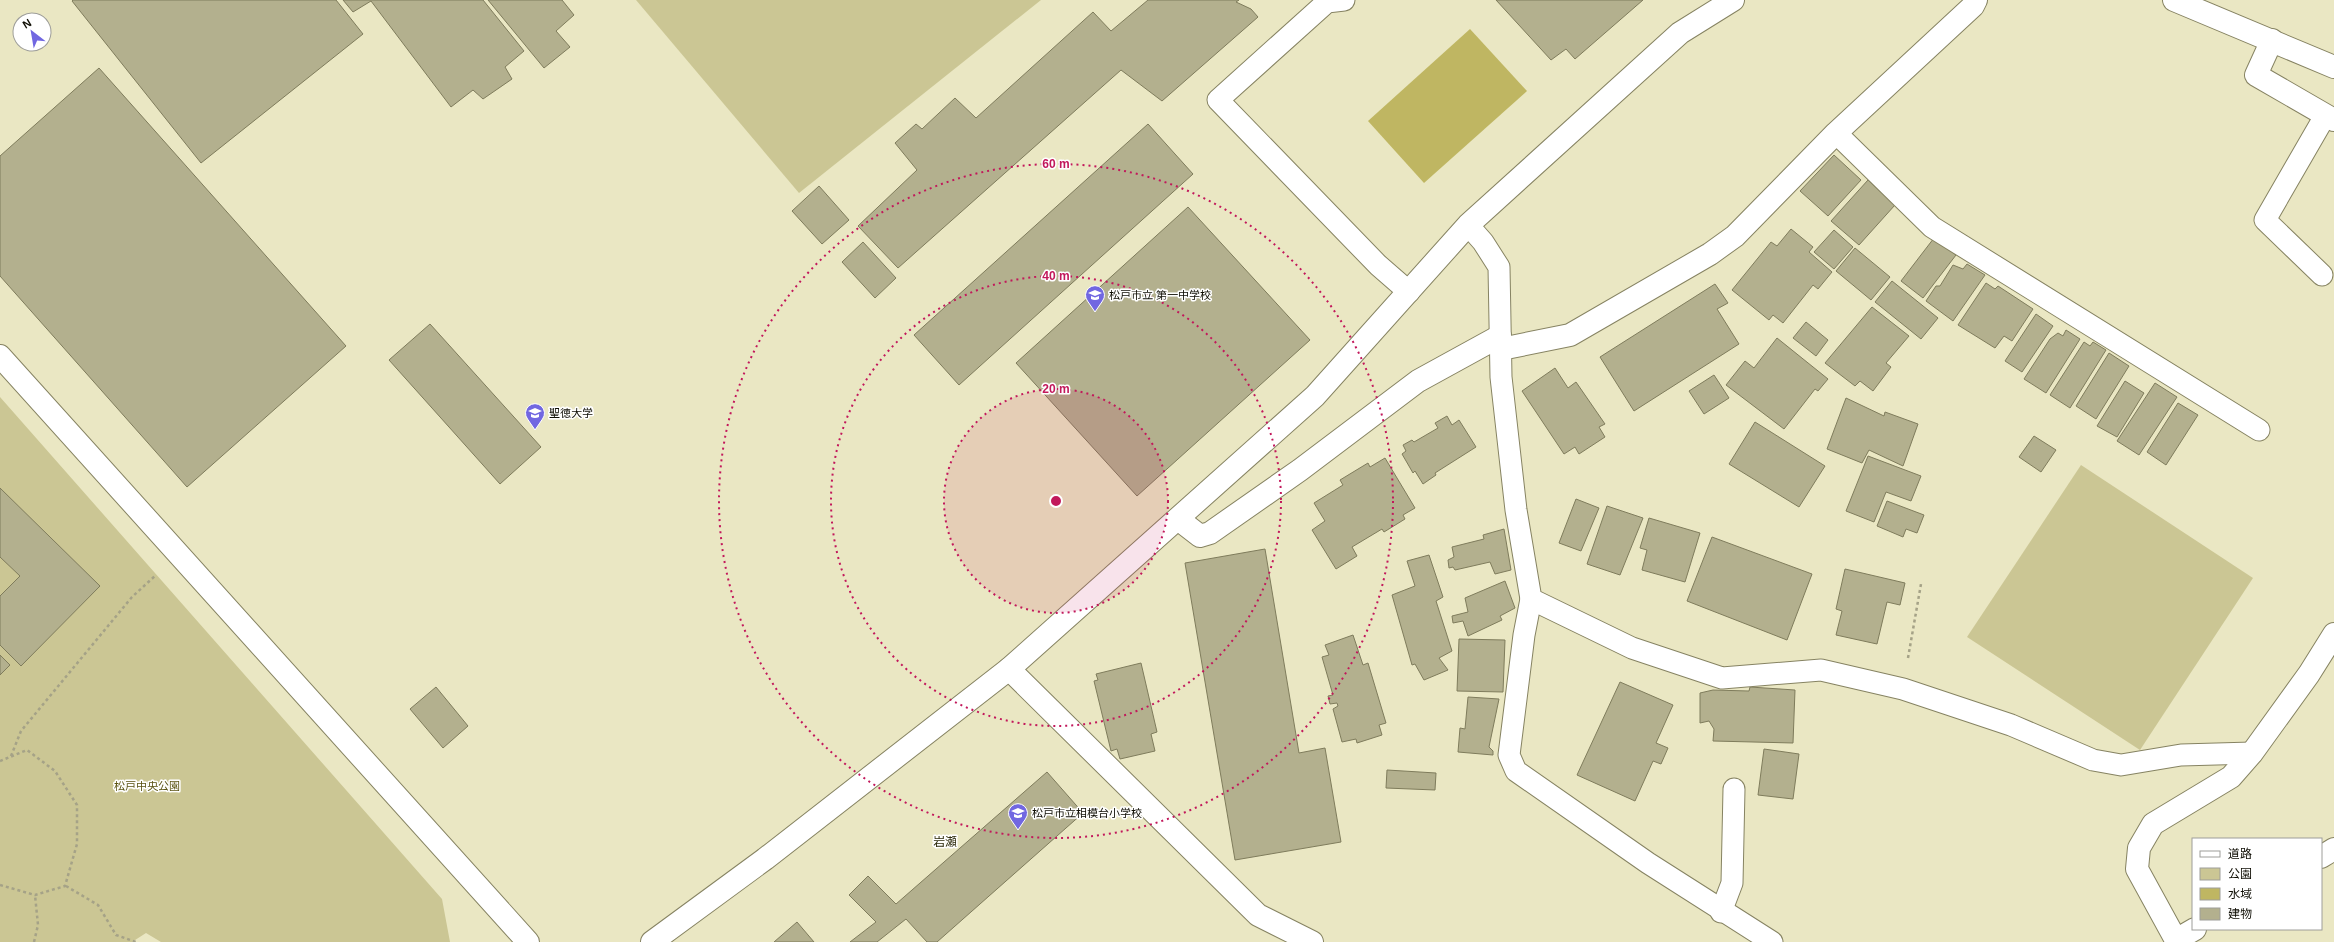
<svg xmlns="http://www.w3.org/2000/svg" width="2334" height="942" viewBox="0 0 2334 942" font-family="Arial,'Noto Sans JP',sans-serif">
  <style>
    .green { fill: #cbc694 }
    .water { fill: #bfb662 }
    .building { fill: #b3b08e; stroke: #7f7c5c }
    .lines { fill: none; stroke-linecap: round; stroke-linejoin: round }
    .service-casing { stroke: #868362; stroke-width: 23 }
    .minor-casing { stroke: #868362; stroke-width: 24 }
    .tertiary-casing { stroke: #868362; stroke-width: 24 }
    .path { stroke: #a5a287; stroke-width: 2.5; stroke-dasharray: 3 3; stroke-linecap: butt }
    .service { stroke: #fff; stroke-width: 21 }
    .minor { stroke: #fff; stroke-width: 22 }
    .tertiary { stroke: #fff; stroke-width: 22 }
    .ring { fill: none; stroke: #c2185b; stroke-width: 2; stroke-dasharray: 2 4 }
    .labels { text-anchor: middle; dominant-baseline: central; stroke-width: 3; stroke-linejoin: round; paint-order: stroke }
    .poi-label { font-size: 11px; fill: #0d0c02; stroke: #fff; text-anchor: start }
    .park-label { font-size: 11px; fill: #5b5414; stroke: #fff }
    .neighbourhood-label { font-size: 12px; fill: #2e2b0c; stroke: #fff }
    .centre { fill: #c2185b; stroke: #fff; stroke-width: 2 }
    .ring-label { font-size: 12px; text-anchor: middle; font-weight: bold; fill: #c2185b; stroke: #fff; stroke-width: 3; stroke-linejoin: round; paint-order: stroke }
  </style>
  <rect width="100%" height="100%" fill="#eae7c3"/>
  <g class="green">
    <polygon points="636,0 1041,0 799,193"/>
    <polygon points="0,397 442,899 450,942 161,942 146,933 132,942 0,942"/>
    <polygon points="2081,465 2253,578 2140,750 1967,637"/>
  </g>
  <polygon class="water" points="1470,29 1527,91 1424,183 1368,121"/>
  <g class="building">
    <polygon points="73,0 336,0 363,34 201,163 72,1"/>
    <polygon points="343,0 483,0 524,51 505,67 512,79 483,99 473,90 451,107 371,1 353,12"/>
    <polygon points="488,0 562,0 574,15 556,31 570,47 544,68"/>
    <polygon points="1148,0 1239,0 1236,2 1251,9 1258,17 1162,101 1121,70 898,268 858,226 917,170 895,143 916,124 922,129 955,98 976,118 1093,12 1111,31"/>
    <polygon points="1496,0 1643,0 1575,59 1566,49 1551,60"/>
    <polygon points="99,68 346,346 187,487 0,276 0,156"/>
    <polygon points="1148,124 1193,174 959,385 914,335"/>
    <polygon points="1834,155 1861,180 1828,216 1800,191"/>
    <polygon points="1868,180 1895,205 1859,245 1831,221"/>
    <polygon points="819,186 849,220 822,244 792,211"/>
    <polygon points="1188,207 1310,340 1137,496 1016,363"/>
    <polygon points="1791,229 1813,247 1809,252 1832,272 1818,289 1813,285 1783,323 1773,315 1769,320 1732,290 1771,242 1777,246"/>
    <polygon points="1834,230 1853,247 1834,269 1814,252"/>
    <polygon points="1934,238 1956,255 1923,298 1901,281"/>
    <polygon points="863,242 896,278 875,298 842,262"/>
    <polygon points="1855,248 1890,277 1871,300 1836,271"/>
    <polygon points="1967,264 1985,275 1953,321 1926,301 1936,286 1940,286 1953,265 1963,269"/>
    <polygon points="1892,281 1938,318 1921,339 1875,302"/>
    <polygon points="1986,283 1995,289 1998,286 2033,309 2012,341 2004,336 1995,348 1958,325"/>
    <polygon points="1715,284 1728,303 1717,309 1739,344 1634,411 1600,357"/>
    <polygon points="1872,307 1909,336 1886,363 1891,367 1873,391 1860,381 1855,386 1825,363"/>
    <polygon points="2036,314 2053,326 2022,372 2005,361"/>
    <polygon points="1806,322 1828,340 1816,356 1793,338"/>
    <polygon points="430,324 541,447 500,484 389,360"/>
    <polygon points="2066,330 2080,339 2046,393 2024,379 2050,339 2058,333 2063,336"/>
    <polygon points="1777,338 1828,379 1818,391 1815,389 1784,429 1726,385 1745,361 1754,368"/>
    <polygon points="2084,342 2090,346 2093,342 2106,350 2070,408 2050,395"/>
    <polygon points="2109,353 2129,366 2096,419 2076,406"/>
    <polygon points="1555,368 1568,388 1576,382 1605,424 1599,427 1605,437 1579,454 1575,447 1564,454 1522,391"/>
    <polygon points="1714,375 1729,398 1704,414 1689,391"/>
    <polygon points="2125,381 2144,393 2117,437 2097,426"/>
    <polygon points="2155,383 2177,397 2139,455 2117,441"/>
    <polygon points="1846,398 1884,416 1885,412 1918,424 1903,466 1869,450 1862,463 1827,449"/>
    <polygon points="2178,403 2198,415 2166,465 2147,452"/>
    <polygon points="1447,416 1452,425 1459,420 1476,447 1435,473 1436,475 1423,484 1415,471 1413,473 1402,454 1406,451 1403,445 1412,440 1414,442 1438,428 1435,423"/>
    <polygon points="1755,422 1825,466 1799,507 1729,464"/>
    <polygon points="2034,436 2056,450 2041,472 2019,457"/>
    <polygon points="1868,456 1921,476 1911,501 1886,492 1874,522 1846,511"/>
    <polygon points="1385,458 1415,508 1403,515 1405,519 1384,532 1382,529 1352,547 1357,556 1336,569 1312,530 1325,521 1314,503 1343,485 1340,480 1368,463 1370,467"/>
    <polygon points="0,488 100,586 21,666 0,645 0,596 20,576 0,557"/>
    <polygon points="1576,499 1599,508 1581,551 1559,543"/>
    <polygon points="1887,501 1924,515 1917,533 1906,529 1903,537 1877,526"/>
    <polygon points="1607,506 1643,518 1620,575 1587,564"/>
    <polygon points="1649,518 1700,533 1685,582 1642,570 1647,550 1640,548"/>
    <polygon points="1504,529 1511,570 1495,574 1490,562 1455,570 1453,567 1449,568 1448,560 1454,557 1452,547 1484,539 1483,535"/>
    <polygon points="1712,537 1812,574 1787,640 1687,601"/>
    <polygon points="1265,549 1299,753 1325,748 1341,842 1235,860 1185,563"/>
    <polygon points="1429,555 1443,597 1436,601 1452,651 1439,658 1448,670 1424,680 1415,664 1412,665 1392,595 1415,586 1407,561"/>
    <polygon points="1845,569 1905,583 1900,605 1887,602 1877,644 1836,635 1842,611 1836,609"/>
    <polygon points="1505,581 1515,608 1500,616 1502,620 1468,636 1463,621 1453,623 1452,616 1468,612 1465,598"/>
    <polygon points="1353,635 1363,665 1368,663 1386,723 1379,725 1382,735 1357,743 1356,739 1342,742 1333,709 1338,706 1337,703 1330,704 1328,696 1333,695 1322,657 1329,655 1325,645"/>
    <polygon points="1459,639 1505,640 1503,692 1457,691"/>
    <polygon points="0,655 10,665 0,675"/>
    <polygon points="1141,663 1157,732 1151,734 1155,751 1120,759 1117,749 1111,751 1094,681 1098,680 1096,674"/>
    <polygon points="1620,682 1673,705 1656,743 1668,748 1661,764 1653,761 1635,801 1577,775"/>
    <polygon points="436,687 468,726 443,748 410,709"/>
    <polygon points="1750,687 1795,690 1793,743 1713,741 1714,729 1709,721 1700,723 1700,693 1713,690 1749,691"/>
    <polygon points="1468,697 1499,699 1489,747 1493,751 1493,755 1458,752 1460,728 1465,729"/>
    <polygon points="1764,749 1799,754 1793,799 1758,795"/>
    <polygon points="1387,770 1436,773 1435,790 1386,788"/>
    <polygon points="1047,772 1083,813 937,942 927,942 906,919 877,942 850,942 876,922 849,895 868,876 896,904"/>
    <polygon points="797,922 814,942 774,942"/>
  </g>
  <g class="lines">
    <g class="service-casing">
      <g id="service">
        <polyline points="1344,0 1327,2 1218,100 1378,265 1409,292"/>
        <polyline points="1836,133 1932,227 2259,430"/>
        <polyline points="1468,225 1483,242 1499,267 1501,377 1516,510 1531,599 1632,648 1722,678 1821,670 1903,689 2011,725 2093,760 2121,765 2181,755 2252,753"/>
        <polyline points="2322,275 2265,220 2325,116"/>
        <polyline points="1531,599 1524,635 1509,755 1516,771 1648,863 1772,942"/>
        <polyline points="1721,912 1732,883 1734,789"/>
      </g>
    </g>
    <g class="minor-casing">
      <g id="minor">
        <polyline points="2272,40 2256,75 2334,120"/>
        <polyline points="1501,349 1570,335 1710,254 1735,236 1836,133 1973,6 1976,0"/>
        <polyline points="0,356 528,942"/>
        <polyline points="1178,519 1200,536 1210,533 1300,470 1418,381 1500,336"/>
        <polyline points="1009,669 1258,915 1312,942"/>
        <polyline points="2321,857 2334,849"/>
        <polyline points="2176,940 2195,929"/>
        <polyline points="2177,942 2137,869 2139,848 2153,824 2231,777 2252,753 2309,674 2334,634"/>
      </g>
    </g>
    <g class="tertiary-casing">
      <g id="tertiary">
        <polyline points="2174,0 2334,67"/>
        <polyline points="652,942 765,859 1009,669 1315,396 1468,225 1680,33 1733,0"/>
      </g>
    </g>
    <g class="path">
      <polyline points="1908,658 1921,584"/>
      <polyline points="11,756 21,731 132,597 156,575"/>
      <polyline points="0,761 27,750 55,771 77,805 77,844 65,886 35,895 0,885"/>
      <polyline points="66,886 98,905 116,935 136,942"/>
      <polyline points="34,942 38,925 35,895"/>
    </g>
    <use href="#service" class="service"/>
    <use href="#minor" class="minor"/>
    <use href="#tertiary" class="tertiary"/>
  </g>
  <circle cx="1056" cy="501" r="112" fill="#c2185b" fill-opacity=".12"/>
  <g class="ring">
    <circle cx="1056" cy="501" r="112"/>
    <circle cx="1056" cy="501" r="225"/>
    <circle cx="1056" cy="501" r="337"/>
  </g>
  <defs>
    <g id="school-pin" transform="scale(1)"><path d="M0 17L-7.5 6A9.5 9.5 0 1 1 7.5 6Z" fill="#7167e1" stroke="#fff"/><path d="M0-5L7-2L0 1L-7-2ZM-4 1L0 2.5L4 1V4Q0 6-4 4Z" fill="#fff"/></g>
    <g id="university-pin" transform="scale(1)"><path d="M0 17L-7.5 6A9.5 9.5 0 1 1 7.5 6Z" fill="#7167e1" stroke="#fff"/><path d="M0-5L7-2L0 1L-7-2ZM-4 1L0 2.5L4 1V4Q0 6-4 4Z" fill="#fff"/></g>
  </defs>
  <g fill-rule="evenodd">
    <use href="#school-pin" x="1095" y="295"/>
    <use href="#university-pin" x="535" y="413"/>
    <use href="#school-pin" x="1018" y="813"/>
  </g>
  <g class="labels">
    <g class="poi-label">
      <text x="1109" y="295">松戸市立 第一中学校</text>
      <text x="549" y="413">聖徳大学</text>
      <text x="1032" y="813">松戸市立相模台小学校</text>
    </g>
    <g class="park-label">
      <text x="147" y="786">松戸中央公園</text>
    </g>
    <g class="neighbourhood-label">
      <text x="945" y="842">岩瀬</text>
    </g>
  </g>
  <circle cx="1056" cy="501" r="6" class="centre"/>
  <g class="ring-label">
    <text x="1056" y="168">60 m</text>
    <text x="1056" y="280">40 m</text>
    <text x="1056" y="393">20 m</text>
  </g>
  <rect x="2192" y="838" width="130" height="92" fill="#ffffff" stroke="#9e9e9a"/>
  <rect x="2200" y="851" width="20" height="6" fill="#ffffff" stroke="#9e9e9a"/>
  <text x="2228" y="858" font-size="12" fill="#0d0c02">道路</text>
  <rect x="2200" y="868" width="20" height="12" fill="#cbc694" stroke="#9e9e9a"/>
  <text x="2228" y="878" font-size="12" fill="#0d0c02">公園</text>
  <rect x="2200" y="888" width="20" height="12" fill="#bfb662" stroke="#9e9e9a"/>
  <text x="2228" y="898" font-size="12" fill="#0d0c02">水域</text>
  <rect x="2200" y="908" width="20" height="12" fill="#b3b08e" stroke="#9e9e9a"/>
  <text x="2228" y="918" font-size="12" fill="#0d0c02">建物</text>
  <g transform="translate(32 32) rotate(329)"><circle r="19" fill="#ffffff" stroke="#9e9e9a"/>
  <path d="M0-3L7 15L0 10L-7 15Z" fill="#7167e1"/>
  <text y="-6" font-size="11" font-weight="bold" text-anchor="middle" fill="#0d0c02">N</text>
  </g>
</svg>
